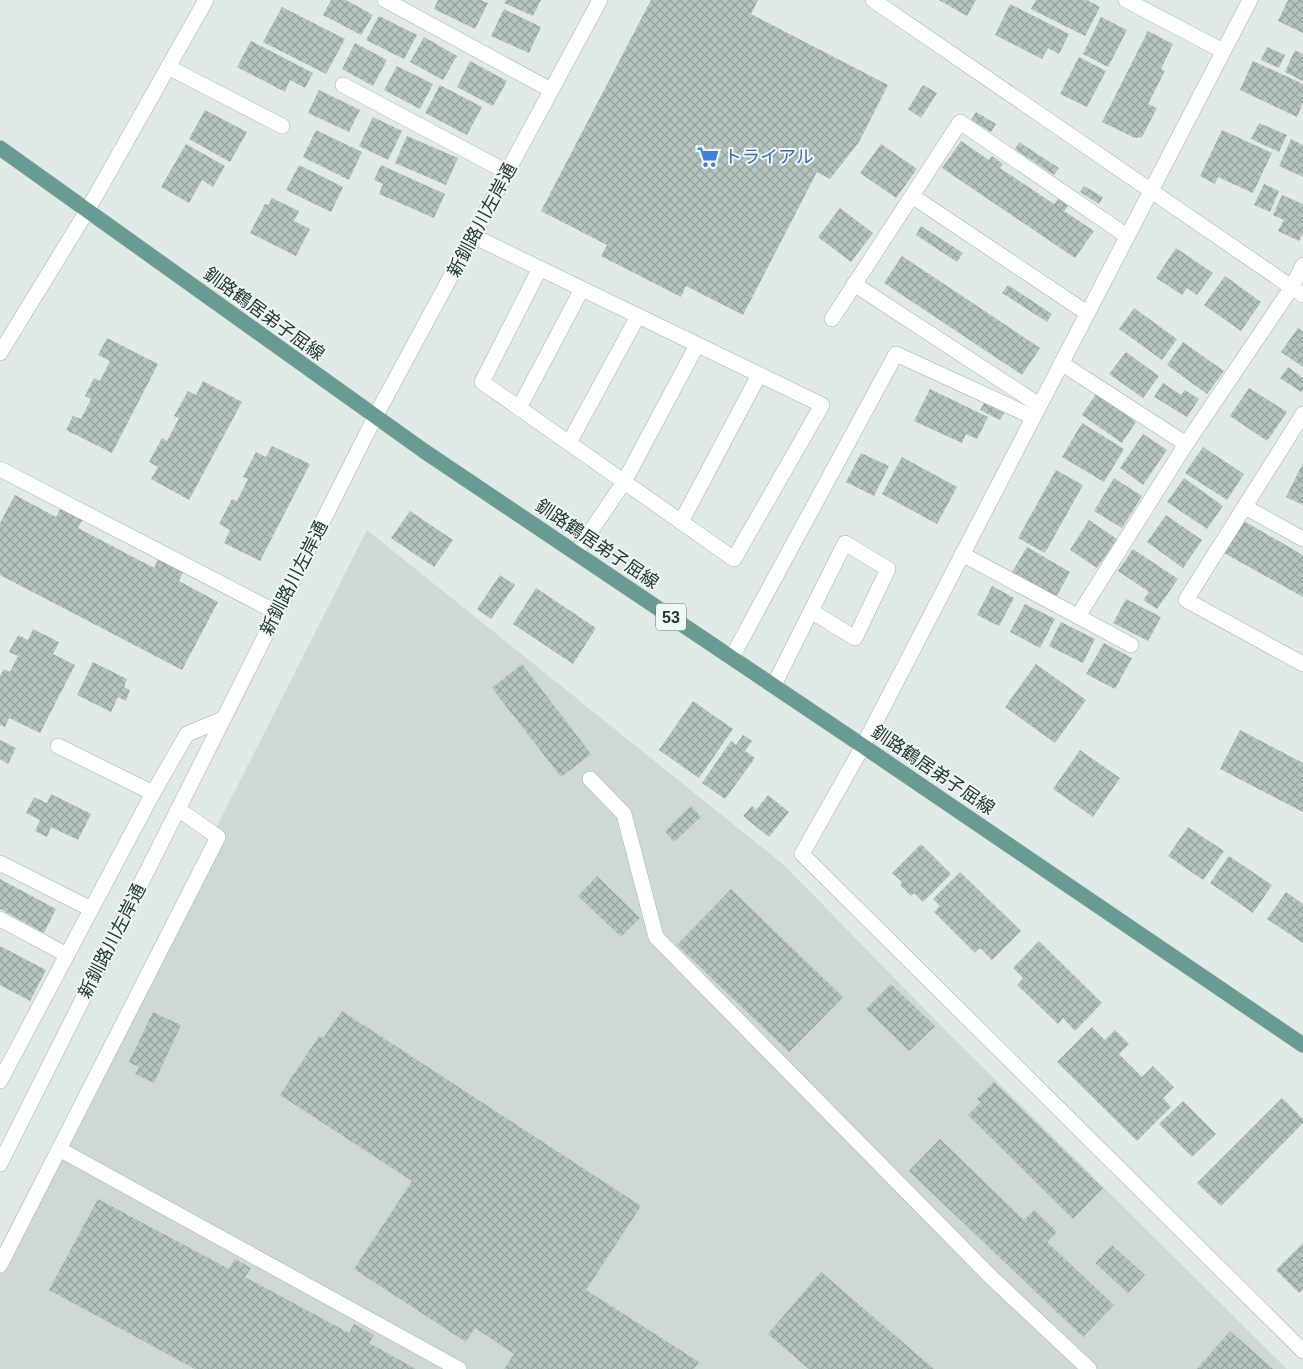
<svg xmlns="http://www.w3.org/2000/svg" width="1303" height="1369" viewBox="0 0 1303 1369" font-family="Arial,'Noto Sans JP',sans-serif">
  <style>
    .built { fill: #ced9d5 }
    .building { fill: url(#building-cross-hatch) }
    .lines { fill: none; stroke-linecap: round; stroke-linejoin: round }
    .lane-casing { stroke: #a3b1ad; stroke-width: 16 }
    .street-casing { stroke: #a3b1ad; stroke-width: 16 }
    .primary-casing { stroke: #c1c7c6; stroke-width: 16 }
    .lane { stroke: #fff; stroke-width: 15 }
    .street { stroke: #fff; stroke-width: 15 }
    .primary { stroke: #689b91; stroke-width: 15 }
    .labels { text-anchor: middle; dominant-baseline: central; stroke-width: 4; stroke-linejoin: round; paint-order: stroke }
    .shield { fill: #f0f7f4; stroke: #60716e; stroke-width: 1 }
    .shield-label { font-size: 16px; font-weight: bold; fill: #223834 }
    .shop-label { font-size: 18px; fill: #366cbe; stroke: #f0f7f4; text-anchor: start }
    .street-label { font-size: 18px; fill: #223834; stroke: #f0f7f4 }
  </style>
  <defs>
    <pattern id="building-cross-hatch" width="8" height="8" patternUnits="userSpaceOnUse" patternTransform="scale(1.25)"><rect width="8" height="8" fill="#b6c4bf"/><path d="M0 0l8 8M0 8l8-8" fill="none" stroke="#94a09c"/></pattern>
  </defs>
  <rect width="100%" height="100%" fill="#e0eae6"/>
  <polygon class="built" points="367,530 784,865 948,1033 1287,1369 0,1369 0,1255"/>
  <g class="building">
    <polygon points="331,0 346,0 373,15 361,35 323,15"/>
    <polygon points="438,0 481,0 488,3 475,29 434,9"/>
    <polygon points="506,0 541,0 533,16 504,3"/>
    <polygon points="651,0 758,0 751,14 888,85 859,142 830,179 817,172 743,315 686,286 681,297 601,256 607,245 541,211"/>
    <polygon points="939,0 976,0 967,16"/>
    <polygon points="1036,0 1087,0 1100,7 1085,36 1031,9"/>
    <polygon points="1288,0 1303,0 1303,33 1278,21"/>
    <polygon points="1010,4 1069,34 1059,54 1048,48 1042,59 995,35"/>
    <polygon points="282,7 345,39 326,74 263,42"/>
    <polygon points="504,9 541,27 529,53 491,36"/>
    <polygon points="379,16 417,35 404,59 366,40"/>
    <polygon points="1101,17 1127,30 1108,67 1083,54"/>
    <polygon points="1148,31 1173,44 1161,69 1165,71 1148,104 1157,108 1142,137 1135,138 1102,122"/>
    <polygon points="424,37 457,56 443,80 410,62"/>
    <polygon points="251,41 313,73 305,88 290,80 285,92 237,67"/>
    <polygon points="355,43 387,60 373,86 342,69"/>
    <polygon points="1267,47 1285,55 1279,68 1261,60"/>
    <polygon points="1295,50 1303,54 1303,81 1285,72"/>
    <polygon points="1079,57 1106,71 1087,107 1060,94"/>
    <polygon points="470,61 507,81 493,106 457,87"/>
    <polygon points="1253,61 1303,84 1303,103 1297,117 1240,90"/>
    <polygon points="397,66 433,84 420,109 384,90"/>
    <polygon points="440,85 482,107 467,135 425,113"/>
    <polygon points="923,85 937,93 921,118 908,109"/>
    <polygon points="319,90 360,110 349,132 308,113"/>
    <polygon points="205,110 247,132 230,162 189,139"/>
    <polygon points="976,112 996,124 991,132 971,120"/>
    <polygon points="373,117 402,131 388,160 359,146"/>
    <polygon points="1259,123 1287,135 1279,152 1251,139"/>
    <polygon points="316,130 362,152 349,180 303,157"/>
    <polygon points="1222,130 1272,153 1253,193 1218,177 1215,184 1200,176"/>
    <polygon points="407,136 458,158 446,185 395,163"/>
    <polygon points="1291,139 1303,145 1303,177 1279,166"/>
    <polygon points="961,141 989,160 992,156 1003,164 1000,168 1054,204 1058,199 1068,206 1064,211 1094,231 1075,258 942,168"/>
    <polygon points="1019,142 1059,168 1054,175 1015,149"/>
    <polygon points="186,144 225,166 213,187 202,180 189,203 161,187"/>
    <polygon points="881,144 917,169 896,198 860,173"/>
    <polygon points="299,165 343,187 331,212 286,190"/>
    <polygon points="381,165 445,194 434,218 379,194 383,184 374,180"/>
    <polygon points="1264,184 1279,191 1270,212 1254,205"/>
    <polygon points="1084,186 1103,197 1099,204 1080,192"/>
    <polygon points="1282,195 1303,204 1303,233 1299,241 1278,231 1284,220 1273,215"/>
    <polygon points="272,198 299,211 294,221 310,229 296,256 250,233 265,204 268,205"/>
    <polygon points="840,208 873,233 851,262 818,237"/>
    <polygon points="921,226 963,253 957,262 916,235"/>
    <polygon points="1176,248 1213,273 1197,295 1187,288 1182,295 1156,278"/>
    <polygon points="902,256 1040,348 1022,375 884,283"/>
    <polygon points="1225,276 1261,302 1241,331 1204,305"/>
    <polygon points="1008,285 1052,314 1047,322 1002,293"/>
    <polygon points="1134,308 1177,339 1162,360 1119,329"/>
    <polygon points="1298,328 1303,332 1303,367 1281,352"/>
    <polygon points="107,338 158,364 112,453 66,430 73,416 81,419 91,399 85,396 94,378 100,381 110,361 98,355"/>
    <polygon points="1183,342 1224,371 1207,394 1167,365"/>
    <polygon points="1126,352 1159,376 1143,398 1109,374"/>
    <polygon points="1288,367 1303,378 1303,389 1301,392 1280,378"/>
    <polygon points="203,381 242,402 189,500 151,479 158,467 149,462 162,438 167,441 179,418 174,416 188,391 196,395"/>
    <polygon points="1163,383 1181,395 1185,390 1199,399 1187,417 1154,397"/>
    <polygon points="1249,388 1287,412 1267,441 1230,416"/>
    <polygon points="930,389 988,417 977,439 966,434 962,443 914,421"/>
    <polygon points="1096,394 1136,422 1122,443 1082,415"/>
    <polygon points="984,403 1004,413 1000,420 980,410"/>
    <polygon points="1082,423 1124,449 1104,482 1062,457"/>
    <polygon points="1143,434 1167,450 1143,485 1120,468"/>
    <polygon points="272,446 310,464 260,561 224,543 230,530 219,524 232,499 237,501 248,479 243,477 256,452 266,457"/>
    <polygon points="1203,447 1244,474 1227,500 1185,473"/>
    <polygon points="861,453 889,466 874,496 846,482"/>
    <polygon points="902,457 957,487 937,524 882,494"/>
    <polygon points="1303,463 1303,505 1286,497"/>
    <polygon points="1056,470 1083,485 1045,553 1018,538"/>
    <polygon points="1114,478 1142,496 1122,528 1094,511"/>
    <polygon points="1184,478 1223,506 1207,529 1167,502"/>
    <polygon points="15,495 56,517 62,506 84,517 78,528 154,568 158,559 183,572 179,581 218,602 182,670 0,575 0,523"/>
    <polygon points="410,511 453,540 434,567 391,538"/>
    <polygon points="1166,515 1202,540 1183,568 1147,542"/>
    <polygon points="1089,520 1117,539 1097,568 1070,550"/>
    <polygon points="1242,520 1303,555 1303,597 1224,553"/>
    <polygon points="1027,547 1070,572 1056,597 1012,572"/>
    <polygon points="1133,549 1178,579 1157,609 1143,600 1149,592 1118,571"/>
    <polygon points="500,575 515,585 491,619 477,609"/>
    <polygon points="992,586 1014,598 999,626 977,615"/>
    <polygon points="536,588 596,628 573,664 513,624"/>
    <polygon points="1126,599 1161,617 1148,641 1113,623"/>
    <polygon points="1025,604 1055,619 1040,648 1010,632"/>
    <polygon points="1061,622 1095,639 1083,663 1049,646"/>
    <polygon points="33,629 59,642 53,654 75,665 40,733 9,718 5,727 0,725 0,676 4,669 10,672 18,656 9,652 18,635 28,640"/>
    <polygon points="1104,643 1132,658 1115,689 1086,674"/>
    <polygon points="93,662 127,679 124,687 130,690 126,701 118,697 111,712 77,695"/>
    <polygon points="522,664 591,754 561,777 492,688"/>
    <polygon points="1036,664 1086,700 1055,743 1005,707"/>
    <polygon points="693,701 733,729 699,778 659,750"/>
    <polygon points="1240,730 1303,763 1303,812 1220,769"/>
    <polygon points="743,735 752,741 745,751 755,758 725,799 702,783 731,741 736,745"/>
    <polygon points="0,740 16,748 8,764 0,759"/>
    <polygon points="1080,750 1120,778 1093,817 1053,789"/>
    <polygon points="51,794 91,814 78,840 51,827 47,837 35,831 40,820 26,813 34,797 47,803"/>
    <polygon points="768,795 789,812 769,837 743,816 752,806 756,810"/>
    <polygon points="691,806 701,817 674,842 665,831"/>
    <polygon points="1188,827 1224,851 1203,880 1168,856"/>
    <polygon points="921,844 951,874 923,902 914,893 911,896 900,885 902,882 892,873"/>
    <polygon points="1229,856 1272,885 1253,913 1210,883"/>
    <polygon points="960,872 1021,931 992,960 980,948 975,953 934,912 940,906 933,899"/>
    <polygon points="597,876 640,918 621,937 578,896"/>
    <polygon points="0,879 56,909 44,933 0,909"/>
    <polygon points="731,889 843,997 789,1052 677,945"/>
    <polygon points="1286,892 1303,904 1303,943 1267,919"/>
    <polygon points="1039,941 1102,1003 1075,1031 1063,1018 1058,1024 1017,985 1023,978 1013,968"/>
    <polygon points="0,946 46,970 30,1001 0,985"/>
    <polygon points="891,984 935,1026 909,1051 866,1009"/>
    <polygon points="342,1011 641,1206 586,1290 699,1362 694,1369 504,1369 514,1354 475,1328 466,1342 354,1269 412,1181 280,1095 319,1036 323,1038"/>
    <polygon points="153,1012 181,1025 154,1083 135,1074 139,1067 129,1062"/>
    <polygon points="1092,1027 1105,1040 1115,1030 1129,1044 1119,1054 1142,1077 1153,1066 1174,1087 1163,1098 1171,1107 1137,1141 1057,1062"/>
    <polygon points="994,1082 1103,1188 1073,1219 968,1115 981,1102 977,1099"/>
    <polygon points="1282,1098 1303,1119 1303,1123 1221,1206 1197,1183"/>
    <polygon points="1183,1101 1216,1134 1192,1157 1159,1124"/>
    <polygon points="940,1139 1024,1220 1034,1210 1057,1232 1047,1242 1114,1305 1083,1337 909,1171"/>
    <polygon points="98,1199 229,1269 235,1259 251,1268 245,1277 349,1333 354,1324 374,1335 369,1343 416,1369 195,1369 49,1290"/>
    <polygon points="1303,1243 1303,1289 1299,1293 1276,1270"/>
    <polygon points="1112,1245 1145,1275 1128,1293 1095,1263"/>
    <polygon points="821,1272 934,1369 809,1369 768,1334"/>
    <polygon points="1230,1331 1273,1369 1197,1369"/>
  </g>
  <g class="lines">
    <g class="lane-casing">
      <g id="lane">
        <polyline points="385,0 551,90"/>
        <polyline points="1126,0 1223,51"/>
        <polyline points="168,67 282,126"/>
        <polyline points="343,85 507,172"/>
        <polyline points="912,196 1087,313"/>
        <path d="M473,236C590,292 705,349 822,405L734,559L482,382L540,268"/>
        <polyline points="854,284 1039,405"/>
        <polyline points="832,319 960,122 1127,236"/>
        <polyline points="1061,363 1186,444"/>
        <polyline points="519,408 582,289"/>
        <polyline points="1303,414 1186,600 1303,664"/>
        <polyline points="569,443 638,316"/>
        <polyline points="0,469 276,612"/>
        <polyline points="1245,507 1303,539"/>
        <polyline points="681,522 759,375"/>
        <polyline points="576,553 624,482 697,345"/>
        <polyline points="962,554 1131,645"/>
        <polyline points="1078,616 1186,444 1292,287"/>
        <polyline points="732,657 896,354 1033,417"/>
        <polyline points="774,685 845,543 888,569 855,638 811,611"/>
        <polyline points="58,746 153,793"/>
        <polyline points="590,779 624,814 656,937 991,1277 1089,1369"/>
        <polyline points="0,863 91,909"/>
        <polyline points="0,919 67,955"/>
        <polyline points="59,1149 459,1369"/>
        <polyline points="0,1265 218,837 178,809"/>
      </g>
    </g>
    <g class="street-casing">
      <g id="street">
        <polyline points="873,0 1303,295"/>
        <polyline points="1250,0 863,746 802,854 1303,1351"/>
        <polyline points="1292,287 1303,265"/>
        <polyline points="0,353 87,211 206,0"/>
        <polyline points="0,1081 153,793 187,734 223,719"/>
        <polyline points="0,1164 375,417 600,0"/>
      </g>
    </g>
    <g class="primary-casing">
      <polyline id="primary" points="0,148 424,451 863,746 1303,1045"/>
    </g>
    <use href="#lane" class="lane"/>
    <use href="#street" class="street"/>
    <use href="#primary" class="primary"/>
  </g>
  <defs>
    <g id="supermarket-bare" transform="scale(1.725)"><path d="M-6-5.5h2.5l.6 2H6L4.5 2H-2.5L-4.4-4H-6ZM-1.5 3.2a1.3 1.3 0 1 0 .1 0ZM3 3.2a1.3 1.3 0 1 0 .1 0Z" fill="#3f7fe0" stroke="#f0f7f4" stroke-width="2.5" paint-order="stroke"/></g>
  </defs>
  <g fill-rule="evenodd">
    <use href="#supermarket-bare" x="708" y="157"/>
  </g>
  <g class="labels">
    <rect class="shield" x="656" y="603.5" width="30" height="27" rx="4"/>
    <g class="shield-label">
      <text x="671" y="617">53</text>
    </g>
    <g class="shop-label">
      <text x="724" y="157">トライアル</text>
    </g>
    <g class="street-label">
      <text transform="translate(482 220) rotate(-62)">新釧路川左岸通</text>
      <text transform="translate(264 314) rotate(36)">釧路鶴居弟子屈線</text>
      <text transform="translate(597 544) rotate(34)">釧路鶴居弟子屈線</text>
      <text transform="translate(294 578) rotate(-63)">新釧路川左岸通</text>
      <text transform="translate(933 770) rotate(34)">釧路鶴居弟子屈線</text>
      <text transform="translate(112 941) rotate(-63)">新釧路川左岸通</text>
    </g>
  </g>
</svg>
